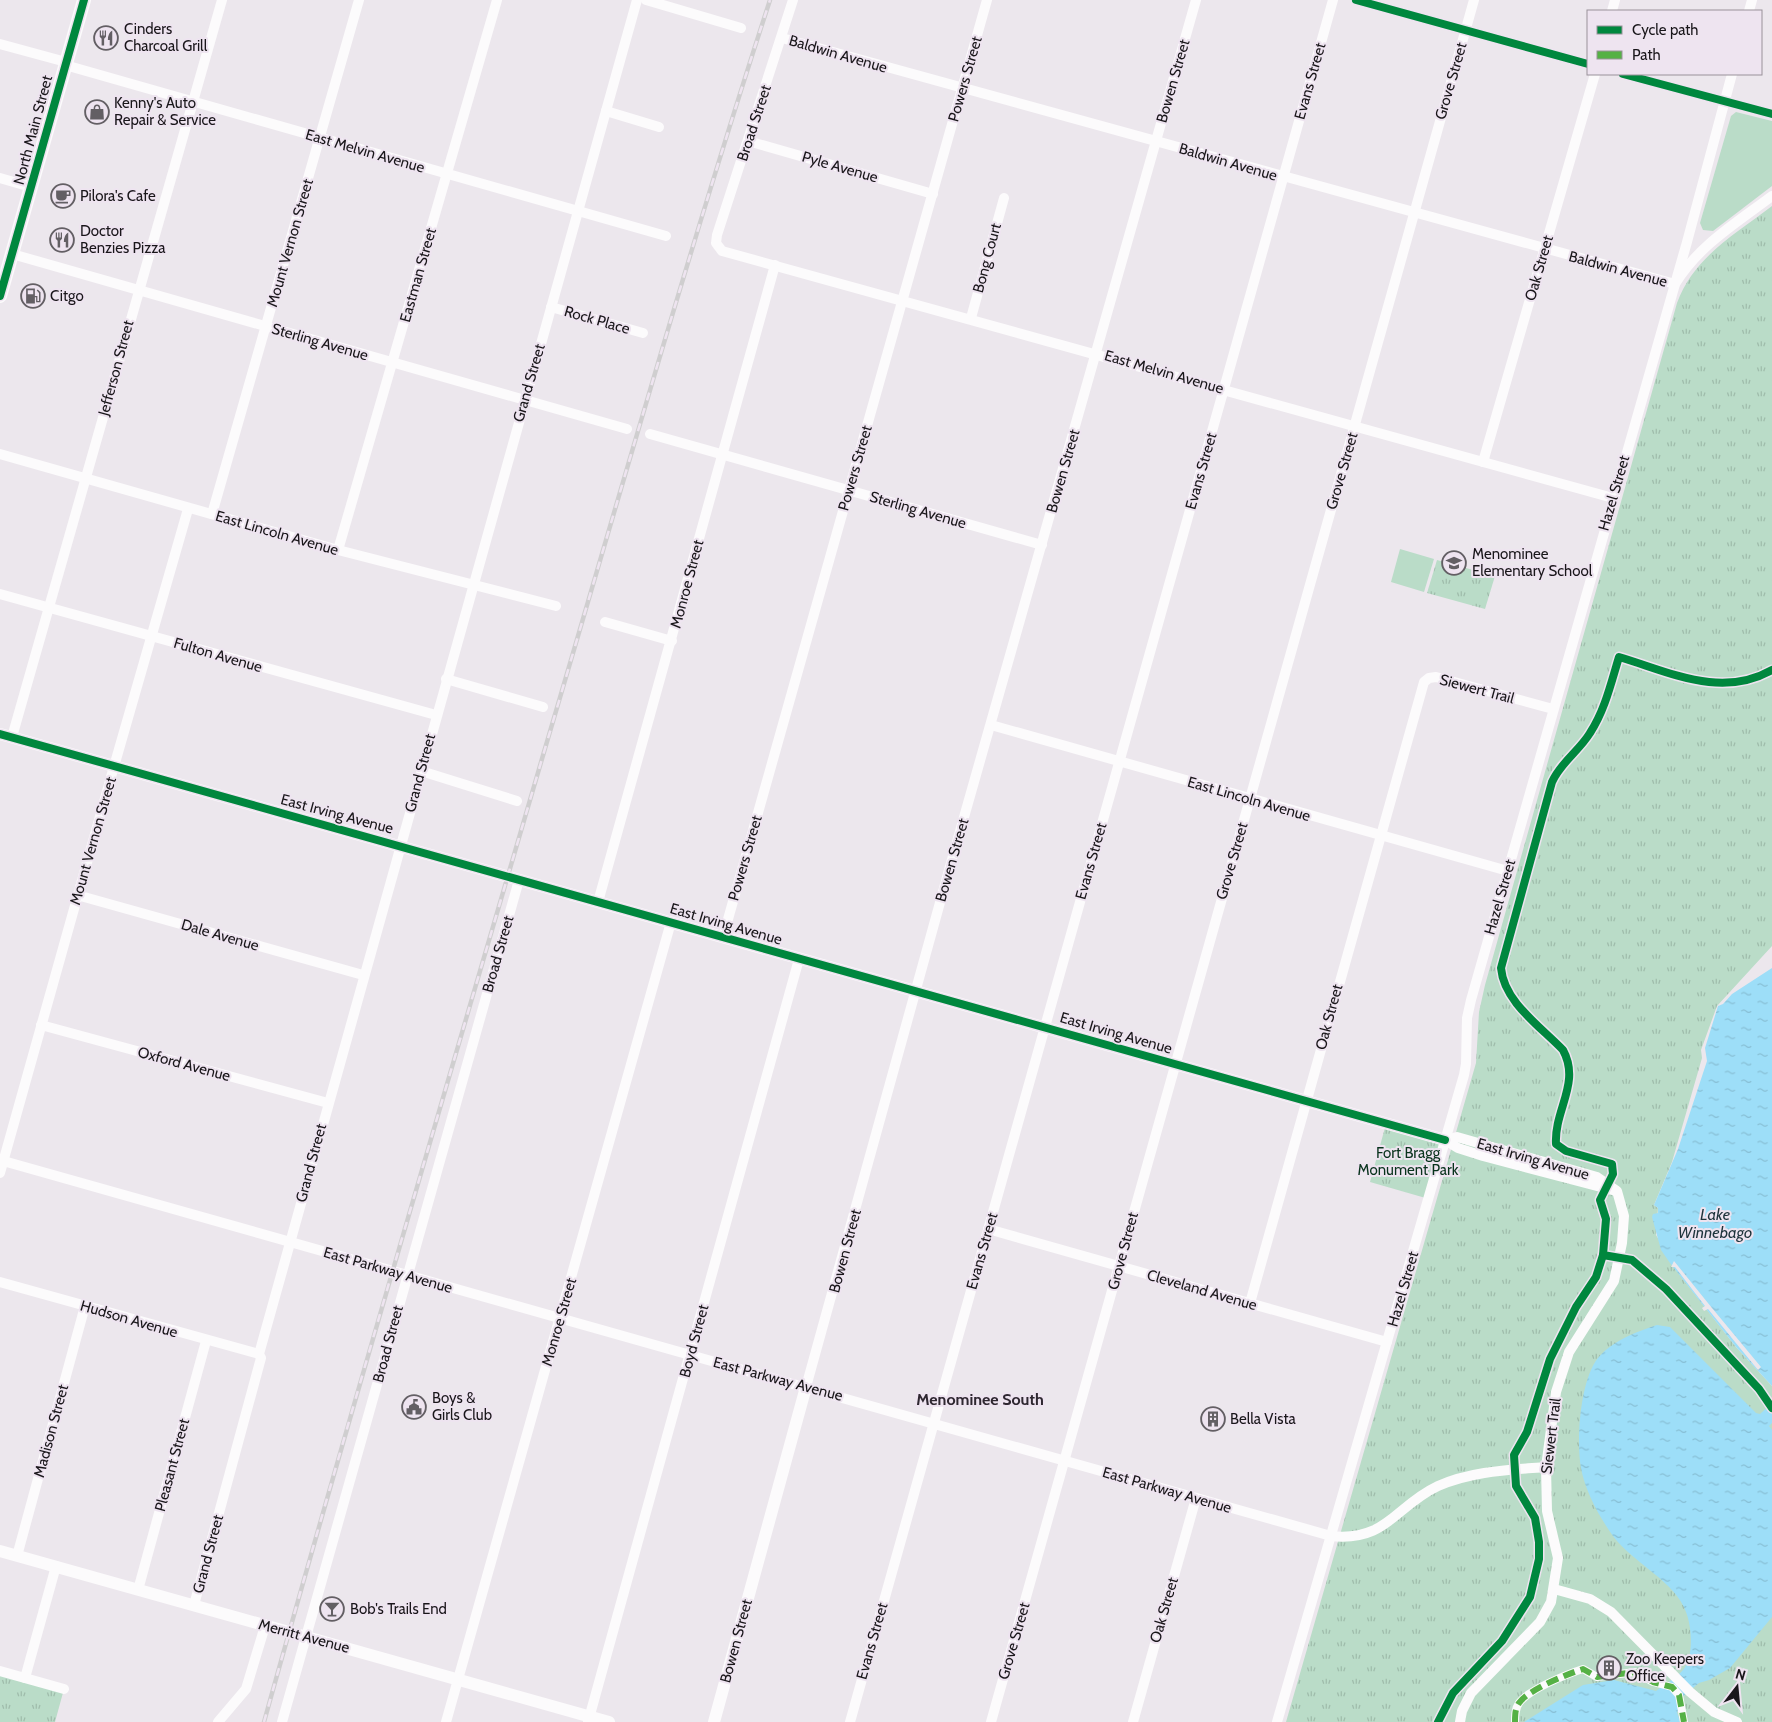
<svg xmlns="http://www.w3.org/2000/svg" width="1772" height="1722" viewBox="0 0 1772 1722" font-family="Cabin,sans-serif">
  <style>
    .grass { fill: #badcc8 }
    .park { fill: url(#park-tufts) }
    .water { fill: url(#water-ripples) }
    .pier { fill: #ece7ed }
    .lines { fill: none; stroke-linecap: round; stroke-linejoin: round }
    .pedestrian { stroke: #fcfbfc; stroke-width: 8 }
    .minor { stroke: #fcfbfc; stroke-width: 10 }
    .tertiary { stroke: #fcfbfc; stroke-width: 12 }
    .secondary { stroke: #fcfbfc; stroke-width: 14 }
    .rail-casing { stroke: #cfcecf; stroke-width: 4.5 }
    .rail { stroke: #eee4f0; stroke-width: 2.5; stroke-dasharray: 8; stroke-linecap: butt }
    .quiet { stroke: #55b145; stroke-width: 6; stroke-dasharray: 12 6; stroke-linecap: butt }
    .cycleway-casing { stroke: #eee4f0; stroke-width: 11 }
    .cycleway { stroke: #00873e; stroke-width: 8 }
    .labels { text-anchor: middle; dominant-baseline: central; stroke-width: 4; stroke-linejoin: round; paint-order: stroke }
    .poi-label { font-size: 15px; fill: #19161a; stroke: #eee4f0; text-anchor: start }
    .street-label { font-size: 15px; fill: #19161a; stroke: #eee4f0 }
    .park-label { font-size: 15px; fill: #08331c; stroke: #eee4f0 }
    .water-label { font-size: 16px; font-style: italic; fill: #1d333b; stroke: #eee4f0 }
    .neighbourhood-label { font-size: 16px; font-weight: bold; fill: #2f2831; stroke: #eee4f0 }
  </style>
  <defs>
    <pattern id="park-tufts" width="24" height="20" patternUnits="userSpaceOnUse" patternTransform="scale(1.25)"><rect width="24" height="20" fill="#badcc8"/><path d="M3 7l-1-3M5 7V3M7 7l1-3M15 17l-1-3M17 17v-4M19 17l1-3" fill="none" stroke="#9fbcab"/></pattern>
    <pattern id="water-ripples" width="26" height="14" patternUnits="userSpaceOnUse" patternTransform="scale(1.25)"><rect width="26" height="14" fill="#9ddef8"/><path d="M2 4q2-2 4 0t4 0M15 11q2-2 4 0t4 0" fill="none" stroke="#87bed4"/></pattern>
  </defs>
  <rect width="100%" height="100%" fill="#ece7ed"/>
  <g class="grass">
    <polygon points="1736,112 1772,121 1772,186 1713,231 1703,230 1700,223 1731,116"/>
    <polygon points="1400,549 1434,559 1424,592 1391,582"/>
  </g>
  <g class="park">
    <path d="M1772,206V946L1717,1006L1701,1050L1702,1058L1672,1162L1654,1205L1658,1208L1656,1235L1683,1279L1736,1347L1772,1386V1722H1286L1476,1063L1479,1012L1485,985L1677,303C1694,257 1734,235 1772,206Z"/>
    <polygon points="1437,560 1495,576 1485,609 1427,593"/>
    <polygon points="1386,1124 1445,1140 1429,1199 1370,1182"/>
    <polygon points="0,1671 64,1689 55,1722 0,1722"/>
  </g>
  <g class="water">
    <polygon points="1772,968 1772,1386 1736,1347 1670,1263 1661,1250 1652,1217 1653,1214 1658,1213 1658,1208 1654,1205 1678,1149 1707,1061 1705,1048 1718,1006 1723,1004 1732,994"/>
    <path d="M1657,1325L1670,1327L1756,1413L1760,1414L1772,1403V1423L1769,1426L1772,1430V1617L1730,1668L1709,1680L1699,1683L1682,1697V1707L1677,1712L1680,1722H1524L1583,1685L1614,1680L1656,1691C1664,1685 1676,1678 1683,1670C1694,1658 1692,1627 1686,1612C1676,1582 1633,1563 1613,1536C1600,1518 1585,1491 1581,1468C1576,1441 1580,1380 1598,1358C1612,1341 1636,1332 1657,1325Z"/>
  </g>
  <polygon class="pier" points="1674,1261 1712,1308 1761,1367 1758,1370 1708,1309 1704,1311 1702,1308 1705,1306 1675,1267 1671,1267"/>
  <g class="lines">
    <path class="pedestrian" d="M1515,1722C1515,1715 1515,1709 1519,1703C1528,1690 1567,1674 1583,1669L1597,1677L1635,1672L1653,1682L1672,1687L1679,1695L1684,1722"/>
    <g class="minor">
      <polyline points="646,0 741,28"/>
      <polyline points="793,0 717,235 716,243 722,251 1613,498"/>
      <polyline points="1356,0 1588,64"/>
      <polyline points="1612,11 1615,0"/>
      <polyline points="1749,11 1752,0"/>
      <path d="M782,38L1675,284C1698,246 1736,223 1772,196"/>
      <polyline points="0,44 66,62"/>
      <polyline points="65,65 666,236"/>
      <polyline points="1623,74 1772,114"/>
      <polyline points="606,111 659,127"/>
      <polyline points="748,141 933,194"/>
      <polyline points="0,178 31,187"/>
      <polyline points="12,254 627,429"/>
      <polyline points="551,307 643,333"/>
      <polyline points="971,318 1004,198"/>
      <polyline points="650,434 1042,545"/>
      <polyline points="0,454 338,550 556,606"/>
      <polyline points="1483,462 1595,74"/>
      <polyline points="212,514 359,0"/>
      <polyline points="338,550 497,0"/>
      <polyline points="0,594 436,715"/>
      <polyline points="605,622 672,641"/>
      <polyline points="446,679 543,707"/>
      <polyline points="991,725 1508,871"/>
      <polyline points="12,737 222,0"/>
      <polyline points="421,771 517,801"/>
      <polyline points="77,895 363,975"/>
      <polyline points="598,902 775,265"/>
      <polyline points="723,937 987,0"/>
      <polyline points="41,1025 328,1103"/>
      <polyline points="1445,1140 1457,1137 1597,1177 1617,1191 1624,1216 1622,1243 1614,1281 1569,1352 1556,1392 1546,1467 1547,1511 1558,1558 1551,1602 1540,1622 1471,1693 1462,1711 1460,1722"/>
      <polyline points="1445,1140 1458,1148 1483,1156 1616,1191"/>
      <path d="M0,1160L1331,1536C1387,1542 1395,1506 1438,1486C1472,1471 1509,1470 1546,1467"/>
      <polyline points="0,1173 111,777 188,509"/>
      <polyline points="988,1229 1387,1342"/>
      <polyline points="0,1282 259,1354"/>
      <polyline points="1250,1303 1424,682 1429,678 1436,677 1553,709"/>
      <polyline points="806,1387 949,870 1196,0"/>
      <polyline points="17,1556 85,1306"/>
      <polyline points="1554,1589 1590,1599 1611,1612 1690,1692 1714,1712 1737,1722"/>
      <polyline points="138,1590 206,1341"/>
      <polyline points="194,1605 261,1358 259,1354 637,0"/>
      <polyline points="0,1671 64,1689"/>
      <polyline points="25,1678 56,1566"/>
      <polyline points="218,1722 246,1689 265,1626"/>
      <polyline points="282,1722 519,880"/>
      <polyline points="446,1722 671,922"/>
      <polyline points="588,1722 799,959"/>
      <polyline points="850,1722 1333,0"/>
      <polyline points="991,1722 1474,0"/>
      <polyline points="1133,1722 1196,1498"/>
      <polyline points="1277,1722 1464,1075 1466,1064 1467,1018 1471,1000 1687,242 1732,74"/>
    </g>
    <g class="tertiary">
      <polyline points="0,734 1445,1140"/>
      <polyline points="0,1551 609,1722"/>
      <polyline points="714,1722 806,1387"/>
    </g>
    <polyline class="secondary" points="0,296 84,0"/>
    <g class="rail-casing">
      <path id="rail" d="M264,1722C354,1398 450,1075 544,752C618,501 689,249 770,0"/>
    </g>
    <use href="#rail" class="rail"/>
    <path class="quiet" d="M1515,1722C1515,1715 1515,1709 1519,1703C1528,1690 1567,1674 1583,1669L1597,1677L1635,1672L1653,1682L1672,1687L1679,1695L1684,1722"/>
    <g class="cycleway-casing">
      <g id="cycleway">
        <polyline points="1356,0 1588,64"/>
        <polyline points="1623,74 1772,114"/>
        <polyline points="0,296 84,0"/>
        <path d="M1772,670C1721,699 1670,672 1619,657C1611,683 1605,710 1590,733C1579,751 1561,762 1552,782L1501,968C1504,1002 1540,1026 1563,1050C1581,1083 1554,1110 1556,1144L1566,1151L1612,1164L1613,1174L1600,1200L1606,1219L1603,1255L1632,1260L1666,1289L1759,1389L1772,1408"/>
        <polyline points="0,734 1445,1140"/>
        <polyline points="1438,1722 1453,1693 1502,1641 1530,1597 1539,1559 1539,1542 1535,1518 1516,1486 1514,1455 1527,1432 1550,1359 1576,1307 1596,1277 1603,1255"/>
      </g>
    </g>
    <use href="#cycleway" class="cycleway"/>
  </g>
  <defs>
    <g id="restaurant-ring" transform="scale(1.25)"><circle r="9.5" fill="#eee4f0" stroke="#635f64" stroke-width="1.5"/><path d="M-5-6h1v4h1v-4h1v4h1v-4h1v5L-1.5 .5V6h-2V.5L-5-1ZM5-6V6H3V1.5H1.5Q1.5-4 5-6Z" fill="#635f64"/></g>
    <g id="shop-ring" transform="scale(1.25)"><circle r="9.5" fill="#eee4f0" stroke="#635f64" stroke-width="1.5"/><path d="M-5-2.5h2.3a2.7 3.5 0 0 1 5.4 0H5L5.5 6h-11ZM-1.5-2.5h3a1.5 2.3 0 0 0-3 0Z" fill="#635f64"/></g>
    <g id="cafe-ring" transform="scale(1.25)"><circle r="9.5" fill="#eee4f0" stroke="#635f64" stroke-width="1.5"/><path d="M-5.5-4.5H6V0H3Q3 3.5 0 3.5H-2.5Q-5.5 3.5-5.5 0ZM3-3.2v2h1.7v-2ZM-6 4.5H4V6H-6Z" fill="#635f64"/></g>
    <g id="fuel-ring" transform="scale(1.25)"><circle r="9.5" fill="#eee4f0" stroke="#635f64" stroke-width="1.5"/><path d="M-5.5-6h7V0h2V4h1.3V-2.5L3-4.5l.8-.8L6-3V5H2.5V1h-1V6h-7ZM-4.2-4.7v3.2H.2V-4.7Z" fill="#635f64"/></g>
    <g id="school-ring" transform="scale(1.25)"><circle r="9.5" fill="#eee4f0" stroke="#635f64" stroke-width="1.5"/><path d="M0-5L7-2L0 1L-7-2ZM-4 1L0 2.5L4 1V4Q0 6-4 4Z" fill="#635f64"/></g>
    <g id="civic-ring" transform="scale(1.25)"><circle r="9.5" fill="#eee4f0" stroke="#635f64" stroke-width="1.5"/><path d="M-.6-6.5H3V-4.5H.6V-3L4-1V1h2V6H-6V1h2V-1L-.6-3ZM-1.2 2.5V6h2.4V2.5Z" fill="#635f64"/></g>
    <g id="building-ring" transform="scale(1.25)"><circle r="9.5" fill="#eee4f0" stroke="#635f64" stroke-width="1.5"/><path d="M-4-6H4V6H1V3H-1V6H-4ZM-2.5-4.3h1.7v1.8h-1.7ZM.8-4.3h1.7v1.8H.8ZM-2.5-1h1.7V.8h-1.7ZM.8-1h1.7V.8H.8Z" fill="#635f64"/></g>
    <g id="bar-ring" transform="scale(1.25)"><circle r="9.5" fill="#eee4f0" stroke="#635f64" stroke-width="1.5"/><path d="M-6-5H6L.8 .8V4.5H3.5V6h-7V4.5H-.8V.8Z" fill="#635f64"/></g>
  </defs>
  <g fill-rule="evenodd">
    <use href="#restaurant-ring" x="106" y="38"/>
    <use href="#shop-ring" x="97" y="112"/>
    <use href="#cafe-ring" x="63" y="196"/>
    <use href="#restaurant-ring" x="62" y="240"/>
    <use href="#fuel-ring" x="33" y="296"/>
    <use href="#school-ring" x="1454" y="563"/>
    <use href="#civic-ring" x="414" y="1407"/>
    <use href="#building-ring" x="1213" y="1419"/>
    <use href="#bar-ring" x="332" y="1609"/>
    <use href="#building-ring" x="1609" y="1668"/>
  </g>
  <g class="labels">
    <g class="poi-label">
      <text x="124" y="29">Cinders<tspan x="124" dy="17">Charcoal Grill</tspan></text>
      <text x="114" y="103">Kenny's Auto<tspan x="114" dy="17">Repair &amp; Service</tspan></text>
      <text x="80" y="196">Pilora's Cafe</text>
      <text x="80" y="231">Doctor<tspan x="80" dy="17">Benzies Pizza</tspan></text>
      <text x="50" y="296">Citgo</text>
      <text x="1472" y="554">Menominee<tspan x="1472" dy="17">Elementary School</tspan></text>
      <text x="432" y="1398">Boys &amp;<tspan x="432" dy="17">Girls Club</tspan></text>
      <text x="1230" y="1419">Bella Vista</text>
      <text x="350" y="1609">Bob's Trails End</text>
      <text x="1626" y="1659">Zoo Keepers<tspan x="1626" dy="17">Office</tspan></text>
    </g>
    <g class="street-label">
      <text transform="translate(838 54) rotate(16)">Baldwin Avenue</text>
      <text transform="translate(965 79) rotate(-74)">Powers Street</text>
      <text transform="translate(1173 81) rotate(-74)">Bowen Street</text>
      <text transform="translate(1310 81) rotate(-74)">Evans Street</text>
      <text transform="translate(1451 81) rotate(-74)">Grove Street</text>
      <text transform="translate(754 123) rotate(-72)">Broad Street</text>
      <text transform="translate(33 130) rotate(-75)">North Main Street</text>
      <text transform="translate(365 151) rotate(16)">East Melvin Avenue</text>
      <text transform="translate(1228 162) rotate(16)">Baldwin Avenue</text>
      <text transform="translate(840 167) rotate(16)">Pyle Avenue</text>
      <text transform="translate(290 243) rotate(-74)">Mount Vernon Street</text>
      <text transform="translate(987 258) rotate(-75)">Bong Court</text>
      <text transform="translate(1539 268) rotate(-74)">Oak Street</text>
      <text transform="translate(1618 269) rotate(15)">Baldwin Avenue</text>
      <text transform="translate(418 275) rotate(-74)">Eastman Street</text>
      <text transform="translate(597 320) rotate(16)">Rock Place</text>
      <text transform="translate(320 342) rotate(16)">Sterling Avenue</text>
      <text transform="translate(116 368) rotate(-75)">Jefferson Street</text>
      <text transform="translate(1164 372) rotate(16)">East Melvin Avenue</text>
      <text transform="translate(529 383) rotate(-74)">Grand Street</text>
      <text transform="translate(855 468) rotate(-74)">Powers Street</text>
      <text transform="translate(1063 471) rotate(-74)">Bowen Street</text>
      <text transform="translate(1201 471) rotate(-74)">Evans Street</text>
      <text transform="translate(1342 471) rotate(-74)">Grove Street</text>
      <text transform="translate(1614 493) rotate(-74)">Hazel Street</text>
      <text transform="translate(918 510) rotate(16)">Sterling Avenue</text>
      <text transform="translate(277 533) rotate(16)">East Lincoln Avenue</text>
      <text transform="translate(687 584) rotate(-75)">Monroe Street</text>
      <text transform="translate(218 655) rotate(16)">Fulton Avenue</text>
      <text transform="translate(1477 689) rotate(15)">Siewert Trail</text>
      <text transform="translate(420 773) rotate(-75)">Grand Street</text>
      <text transform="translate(1249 799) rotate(16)">East Lincoln Avenue</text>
      <text transform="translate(337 814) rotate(15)">East Irving Avenue</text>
      <text transform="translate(93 841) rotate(-74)">Mount Vernon Street</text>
      <text transform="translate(745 858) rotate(-74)">Powers Street</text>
      <text transform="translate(952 860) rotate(-74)">Bowen Street</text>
      <text transform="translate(1091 861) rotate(-74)">Evans Street</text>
      <text transform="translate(1232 861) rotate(-74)">Grove Street</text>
      <text transform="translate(1500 897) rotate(-74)">Hazel Street</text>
      <text transform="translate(726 924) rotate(16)">East Irving Avenue</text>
      <text transform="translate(220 935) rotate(16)">Dale Avenue</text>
      <text transform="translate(498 954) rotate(-74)">Broad Street</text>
      <text transform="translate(1329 1017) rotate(-75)">Oak Street</text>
      <text transform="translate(1116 1033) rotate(16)">East Irving Avenue</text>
      <text transform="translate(184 1064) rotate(15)">Oxford Avenue</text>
      <text transform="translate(1533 1159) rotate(16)">East Irving Avenue</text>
      <text transform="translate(311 1163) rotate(-75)">Grand Street</text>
      <text transform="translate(845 1251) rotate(-75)">Bowen Street</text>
      <text transform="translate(982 1251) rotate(-74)">Evans Street</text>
      <text transform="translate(1123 1251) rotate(-75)">Grove Street</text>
      <text transform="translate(388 1270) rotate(16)">East Parkway Avenue</text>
      <text transform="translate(1403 1289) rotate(-74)">Hazel Street</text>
      <text transform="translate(1202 1290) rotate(16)">Cleveland Avenue</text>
      <text transform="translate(129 1319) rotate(16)">Hudson Avenue</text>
      <text transform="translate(559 1322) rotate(-74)">Monroe Street</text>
      <text transform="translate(694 1341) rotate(-75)">Boyd Street</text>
      <text transform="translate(388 1344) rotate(-75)">Broad Street</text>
      <text transform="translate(778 1379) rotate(15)">East Parkway Avenue</text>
      <text transform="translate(51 1431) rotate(-75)">Madison Street</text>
      <text transform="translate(1551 1436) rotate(-83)">Siewert Trail</text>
      <text transform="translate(172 1465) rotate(-75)">Pleasant Street</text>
      <text transform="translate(1167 1490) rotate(16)">East Parkway Avenue</text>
      <text transform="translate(208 1554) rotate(-75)">Grand Street</text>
      <text transform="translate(1164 1610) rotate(-74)">Oak Street</text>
      <text transform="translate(304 1636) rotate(15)">Merritt Avenue</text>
      <text transform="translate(736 1641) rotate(-75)">Bowen Street</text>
      <text transform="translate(872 1641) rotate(-74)">Evans Street</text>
      <text transform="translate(1014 1641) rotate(-74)">Grove Street</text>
    </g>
    <g class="park-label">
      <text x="1408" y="1153">Fort Bragg<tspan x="1408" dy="17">Monument Park</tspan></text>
    </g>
    <g class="water-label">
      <text x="1715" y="1214">Lake<tspan x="1715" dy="18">Winnebago</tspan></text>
    </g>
    <g class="neighbourhood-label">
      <text x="980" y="1399">Menominee South</text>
    </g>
  </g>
  <rect x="1587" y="10" width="175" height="65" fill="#eee4f0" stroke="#99929a"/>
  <rect x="1597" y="26" width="25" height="8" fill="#00873e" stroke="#99929a"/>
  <text x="1632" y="35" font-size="15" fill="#19161a">Cycle path</text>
  <rect x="1597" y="51" width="25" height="8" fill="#55b145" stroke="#99929a"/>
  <text x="1632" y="60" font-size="15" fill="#19161a">Path</text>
  <g transform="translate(1737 1687) rotate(16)" stroke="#eee4f0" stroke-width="4" paint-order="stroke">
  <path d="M0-4L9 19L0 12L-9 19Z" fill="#19161a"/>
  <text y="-8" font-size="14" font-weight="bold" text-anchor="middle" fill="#19161a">N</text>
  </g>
</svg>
